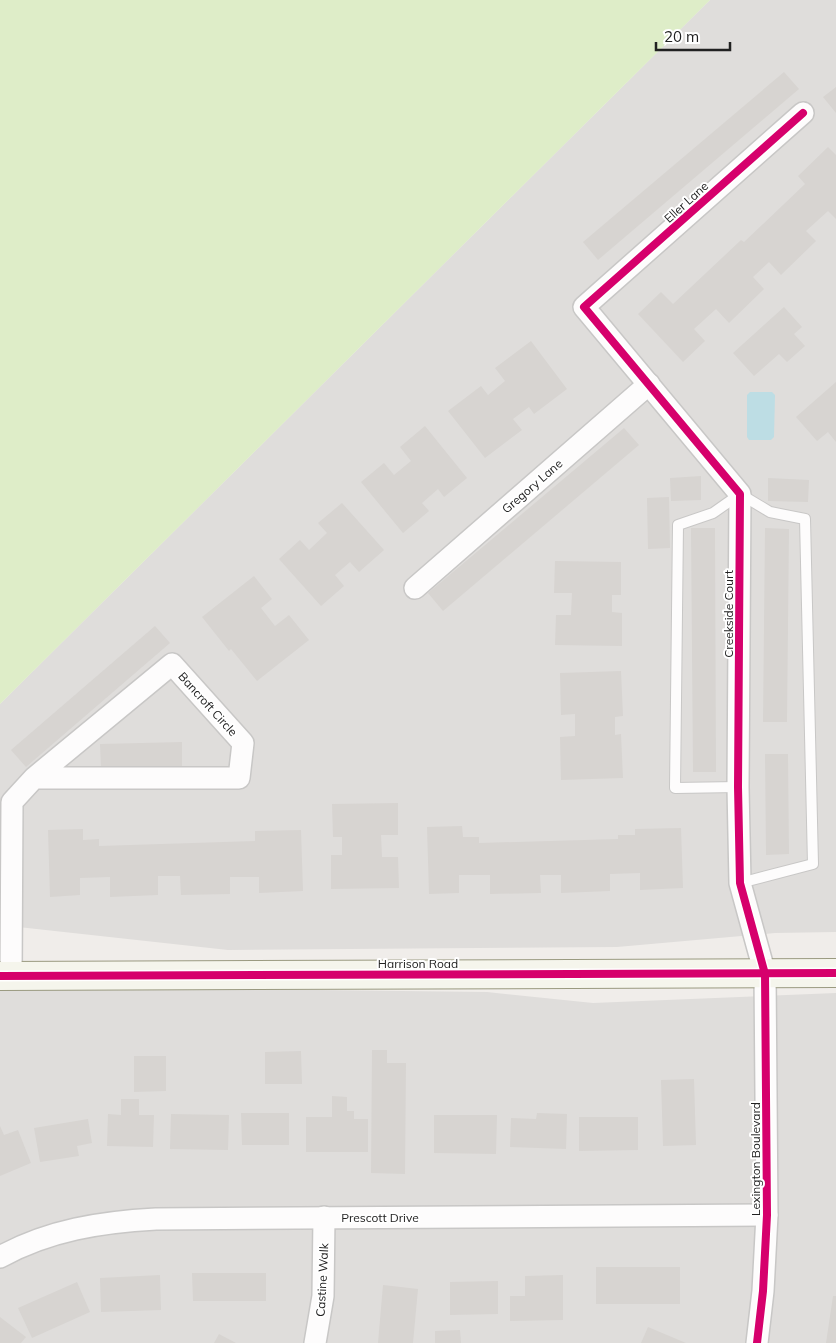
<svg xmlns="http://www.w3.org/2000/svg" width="836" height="1343" viewBox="0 0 836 1343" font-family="Mulish,sans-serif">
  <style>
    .residential { fill: #dfdddb }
    .grass { fill: #deedc8 }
    .water { fill: #bddde4 }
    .building { fill: #d7d4d1 }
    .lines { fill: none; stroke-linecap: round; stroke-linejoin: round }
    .lane-casing { stroke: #c8c7c6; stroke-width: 12 }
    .street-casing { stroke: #c8c7c6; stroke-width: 24 }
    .secondary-casing { stroke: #9a9a80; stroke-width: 30 }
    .lane { stroke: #fdfcfc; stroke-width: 10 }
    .street { stroke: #fdfcfc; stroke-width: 21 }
    .secondary { stroke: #f5f5ec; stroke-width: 28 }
    .cycleway-casing { stroke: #fff; stroke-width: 11 }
    .cycleway { stroke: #d6006c; stroke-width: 8 }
    .labels { text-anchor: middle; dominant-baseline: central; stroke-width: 4; stroke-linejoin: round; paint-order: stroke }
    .street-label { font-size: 12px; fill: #212121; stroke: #fff }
  </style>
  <rect width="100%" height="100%" fill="#f0edea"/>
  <g class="residential">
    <polygon points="710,0 836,0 836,932 775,933 617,947 228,950 0,925 0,704"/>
    <polygon points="0,986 487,992 593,1003 836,993 836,1343 0,1343"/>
  </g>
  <polygon class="grass" points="0,0 710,0 0,704"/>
  <polygon class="water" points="750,392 772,392 775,395 774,437 771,440 749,440 747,437 747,395"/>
  <g class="building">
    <polygon points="784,72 799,89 598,260 583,242"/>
    <polygon points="836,87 836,113 823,97"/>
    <polygon points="828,147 836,155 836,219 828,211 806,231 816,241 781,275 769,262 753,277 764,289 729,323 716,309 694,329 705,341 683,362 638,314 661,292 673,304 741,240 744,242 805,184 798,176"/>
    <polygon points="784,307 802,327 794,334 805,346 787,362 779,354 754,376 733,353"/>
    <polygon points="531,341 567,389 534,414 529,407 513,419 522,430 485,458 448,411 481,386 488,395 505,381 495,368"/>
    <polygon points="836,382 836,442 828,432 817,441 796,417"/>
    <polygon points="425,426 467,478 444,497 438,489 422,503 429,511 403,533 361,482 384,463 394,475 411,461 400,447"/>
    <polygon points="624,428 639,445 443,611 428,593"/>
    <polygon points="701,476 701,500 671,501 670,478"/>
    <polygon points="768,478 809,480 808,502 768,501"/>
    <polygon points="669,497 670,548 648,549 647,498"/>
    <polygon points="342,503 384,550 359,572 350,562 335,575 344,586 321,606 279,559 300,540 309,550 327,533 318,523"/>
    <polygon points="691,528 715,528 716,772 693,772"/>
    <polygon points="765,528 789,529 787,722 763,722"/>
    <polygon points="555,561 621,562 621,595 612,595 612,612 622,613 622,646 555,645 556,615 571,615 572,593 554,593"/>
    <polygon points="254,576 272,599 261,608 275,626 289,615 309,640 257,681 231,649 229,651 202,617"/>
    <polygon points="155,626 170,643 26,767 11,750"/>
    <polygon points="621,671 623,716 615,717 615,735 621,734 623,778 561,780 560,737 575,736 575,714 561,715 560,673"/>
    <polygon points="182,742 182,766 101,767 100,744"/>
    <polygon points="765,754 788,754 789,854 766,855"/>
    <polygon points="398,803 398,835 381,835 382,857 398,857 399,888 331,889 331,855 342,855 342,837 333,837 332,804"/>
    <polygon points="462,826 463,837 479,837 479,843 618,839 618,835 635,835 635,829 681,828 683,888 640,890 640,873 610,874 610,891 561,893 561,875 540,875 541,893 490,894 490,875 459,875 459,893 429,894 427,827"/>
    <polygon points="83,829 83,840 99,839 99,846 255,841 255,831 301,830 303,891 259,893 259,877 230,877 230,894 181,895 180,876 158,876 158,895 110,897 110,877 80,878 80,895 50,897 48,830"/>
    <polygon points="372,1050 387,1050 387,1063 406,1063 405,1174 371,1173"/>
    <polygon points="301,1051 302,1084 265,1084 265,1052"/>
    <polygon points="134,1056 166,1056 166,1091 134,1092"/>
    <polygon points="694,1079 696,1145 663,1146 661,1080"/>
    <polygon points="332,1096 347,1097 347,1111 354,1111 354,1119 368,1119 368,1152 306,1152 306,1117 332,1117"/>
    <polygon points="121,1099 139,1099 139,1115 154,1115 153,1147 107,1146 108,1114 121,1115"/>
    <polygon points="241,1113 289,1113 289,1145 242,1145"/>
    <polygon points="537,1113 567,1114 566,1149 510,1147 511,1118 536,1119"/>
    <polygon points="171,1114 229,1115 228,1150 170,1149"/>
    <polygon points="434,1115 497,1115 496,1154 434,1153"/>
    <polygon points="579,1117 638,1117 638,1150 579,1151"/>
    <polygon points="88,1119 92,1143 77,1146 79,1156 40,1162 34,1128"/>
    <polygon points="0,1126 4,1135 18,1130 31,1163 0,1176"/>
    <rect x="596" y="1267" width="84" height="37"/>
    <polygon points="192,1273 266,1273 266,1301 193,1301"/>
    <polygon points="160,1275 161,1310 101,1312 100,1278"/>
    <polygon points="563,1275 563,1320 510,1321 510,1296 525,1296 525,1276"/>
    <polygon points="498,1281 498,1314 450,1315 450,1282"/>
    <polygon points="77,1282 90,1312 32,1338 18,1308"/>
    <polygon points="383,1285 418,1289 413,1343 378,1343"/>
    <polygon points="833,1296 836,1296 836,1343 826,1343"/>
    <polygon points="0,1317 26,1337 21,1343 0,1343"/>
    <polygon points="648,1327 686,1343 641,1343"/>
    <polygon points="460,1330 461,1343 435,1343 435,1331"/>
    <polygon points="219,1334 236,1343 214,1343"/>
  </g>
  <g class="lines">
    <g class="lane-casing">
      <polyline id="lane" points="738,787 675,788 678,525 713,513 740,494 770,512 805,519 813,864 740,883"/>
    </g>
    <g class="street-casing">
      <g id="street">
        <polyline points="415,588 649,384"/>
        <polyline points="11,976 12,802 34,778 239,778 243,743 172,664 34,778"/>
        <path d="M0,1257C49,1230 101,1222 156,1219L767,1215"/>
        <polyline points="315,1343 323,1296 324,1217"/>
        <polyline points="757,1343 763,1291 767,1215 765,974 740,883 738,787 740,494 584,307 803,113"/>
      </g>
    </g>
    <g class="secondary-casing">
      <polyline id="secondary" points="0,976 836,973"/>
    </g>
    <use href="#lane" class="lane"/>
    <use href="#street" class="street"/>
    <use href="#secondary" class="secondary"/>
    <g class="cycleway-casing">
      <g id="cycleway">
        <polyline points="0,976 836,973"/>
        <polyline points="757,1343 763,1291 767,1215 765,974 740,883 738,787 740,494 584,307 803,113"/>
      </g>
    </g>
    <use href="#cycleway" class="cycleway"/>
  </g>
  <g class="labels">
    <g class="street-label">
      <text transform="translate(686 202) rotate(-42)">Eller Lane</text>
      <text transform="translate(532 486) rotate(-41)">Gregory Lane</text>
      <text transform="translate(728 614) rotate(-90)">Creekside Court</text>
      <text transform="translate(208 704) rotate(48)">Bancroft Circle</text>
      <text x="418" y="963">Harrison Road</text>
      <text transform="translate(755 1159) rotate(-90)">Lexington Boulevard</text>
      <text x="380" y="1217">Prescott Drive</text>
      <text transform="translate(322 1280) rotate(-87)">Castine Walk</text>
    </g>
  </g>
  <path d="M656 42v8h74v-8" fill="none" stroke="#212121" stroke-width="2.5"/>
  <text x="664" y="42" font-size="15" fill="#212121" stroke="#ffffff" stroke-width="4" paint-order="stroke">20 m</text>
</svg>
